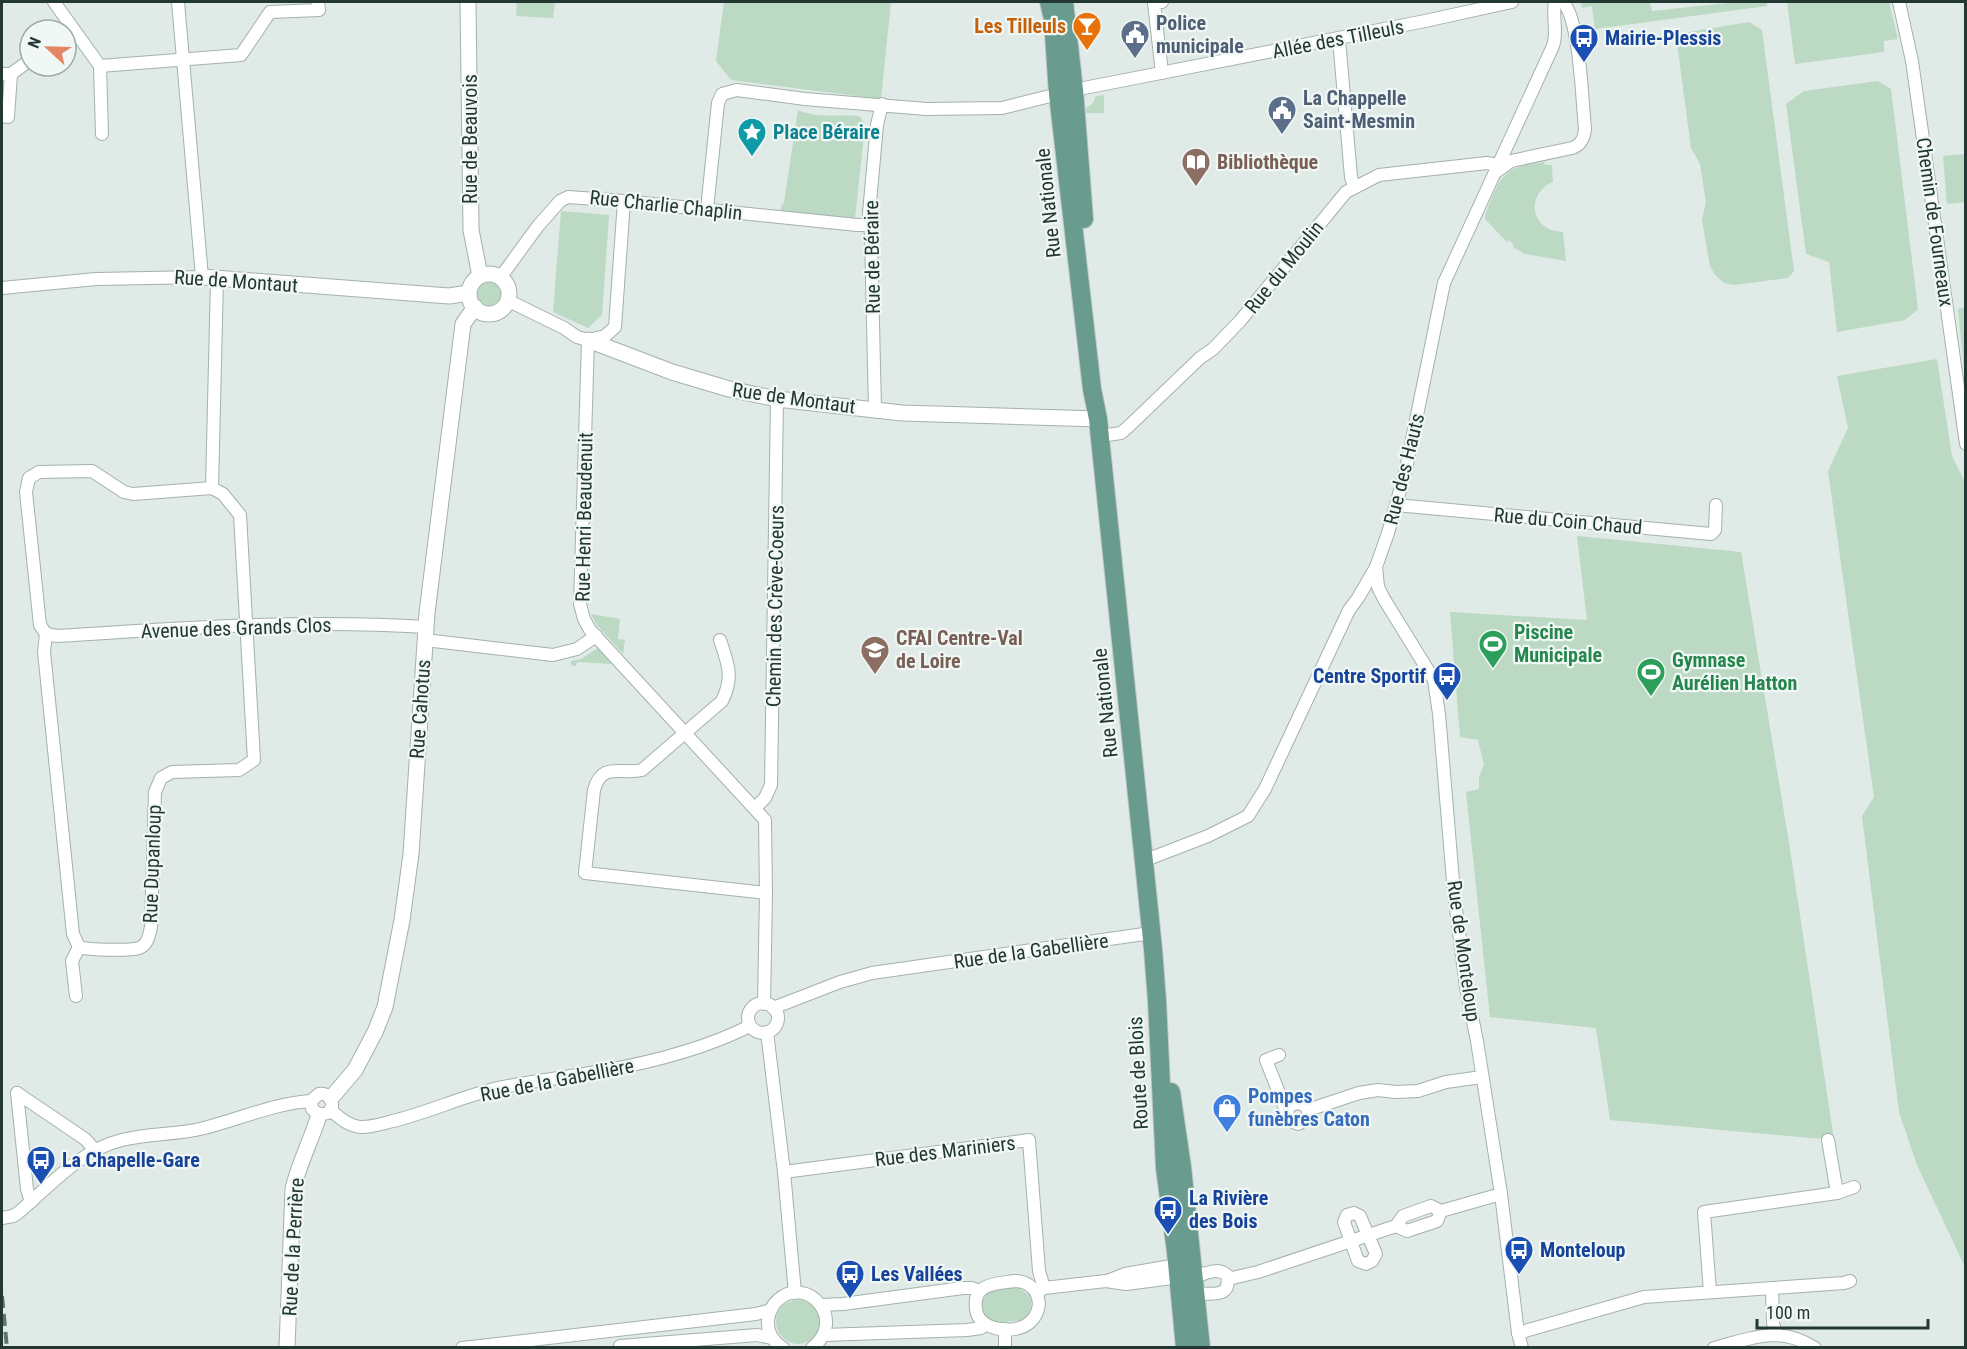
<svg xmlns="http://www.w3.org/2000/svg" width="1967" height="1349" viewBox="0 0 1967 1349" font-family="'Roboto Condensed',sans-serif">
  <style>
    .green { fill: #bbd9c3 }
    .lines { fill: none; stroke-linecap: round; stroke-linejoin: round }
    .minor-casing { stroke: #a4b1ad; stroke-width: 14 }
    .tertiary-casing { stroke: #a4b1ad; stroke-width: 17 }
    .primary-casing { stroke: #c1c7c6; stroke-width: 20 }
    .minor { stroke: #fff; stroke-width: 12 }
    .tertiary { stroke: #fff; stroke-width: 15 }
    .primary { stroke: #699b8e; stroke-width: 18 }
    .rail { stroke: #5d746e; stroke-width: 4; stroke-dasharray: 12 6; stroke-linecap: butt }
    .labels { text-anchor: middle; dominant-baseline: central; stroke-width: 4.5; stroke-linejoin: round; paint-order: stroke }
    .service-label { font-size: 20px; font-weight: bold; fill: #4e5e75; stroke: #f0f7f4; text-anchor: start }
    .food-label { font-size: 20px; font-weight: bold; fill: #c56008; stroke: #f0f7f4; text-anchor: end }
    .transit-label { font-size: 20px; font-weight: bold; fill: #164399; stroke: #f0f7f4; text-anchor: start }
    .street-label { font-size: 20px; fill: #233833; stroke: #f0f7f4 }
    .culture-label { font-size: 20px; font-weight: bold; fill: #0d838f; stroke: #f0f7f4; text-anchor: start }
    .education-label { font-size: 20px; font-weight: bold; fill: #785e54; stroke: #f0f7f4; text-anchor: start }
    .leisure-label { font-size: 20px; font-weight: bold; fill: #27864d; stroke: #f0f7f4; text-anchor: start }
    .shop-label { font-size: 20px; font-weight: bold; fill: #366cbe; stroke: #f0f7f4; text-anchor: start }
  </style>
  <rect width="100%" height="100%" fill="#e0eae6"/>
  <g class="green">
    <polygon points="517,2 555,2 553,18 516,16"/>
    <polygon points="724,2 891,2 881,99 731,80 716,61"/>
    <polygon points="1581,2 1650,2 1652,11 1737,2 1767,2 1767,6 1595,29 1592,6 1582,8"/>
    <polygon points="1787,2 1889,2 1898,39 1884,41 1884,52 1795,64"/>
    <polygon points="1749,22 1762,30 1794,271 1788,278 1734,285 1724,283 1715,275 1710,266 1702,220 1706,202 1700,164 1691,148 1677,43 1683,33"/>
    <polygon points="1878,81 1891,89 1918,309 1905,320 1837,332 1829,262 1806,254 1786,104 1804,91"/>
    <polygon points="1104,95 1104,113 1086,113 1086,108 1093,103 1096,96"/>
    <path d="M798,110C818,119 838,114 859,116L865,124L855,219L780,212L782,204L784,203Z"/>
    <polygon points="1965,154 1965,202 1947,204 1943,156"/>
    <path d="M1544,162L1545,165H1552L1553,182C1532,190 1527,218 1549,229C1553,231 1559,231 1563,232L1566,261L1525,254L1513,247L1514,245L1509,240L1507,242L1485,219V215C1492,199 1498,174 1516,168C1524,164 1535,164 1544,162Z"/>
    <polygon points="561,211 609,215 602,315 588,328 553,312"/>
    <circle cx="490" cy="294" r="14"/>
    <polygon points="1965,307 1966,307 1965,380 1958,309"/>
    <polygon points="1937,359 1952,456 1966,484 1965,1267 1917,1165 1899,1112 1862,816 1874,797 1828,471 1848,428 1837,376"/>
    <polygon points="1577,536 1741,552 1789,843 1834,1140 1610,1120 1596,1028 1490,1017 1466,792 1479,789 1479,777 1484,765 1478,740 1460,737 1450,612 1587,620"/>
    <polygon points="591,614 620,619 618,639 625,640 623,654 596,624"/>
    <polygon points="598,648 614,664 577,662 576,666 571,665 571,661 581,659"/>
    <polygon points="1017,1287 1029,1295 1032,1301 1029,1315 1023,1320 995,1323 983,1315 981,1303 990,1290"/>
    <circle cx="798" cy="1322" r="22"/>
  </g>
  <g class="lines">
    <g class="minor-casing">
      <g id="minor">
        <polyline points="54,2 100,66 241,55 270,12 319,10 318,2"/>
        <polyline points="1899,2 1912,61 1966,444"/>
        <polyline points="1339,39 1351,177 1354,186"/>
        <polyline points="100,66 102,134"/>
        <polyline points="1162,73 1154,3 1162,2"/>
        <polyline points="2,74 11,74 30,60"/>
        <polyline points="2,116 8,117 11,74"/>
        <path d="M1497,171L1511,161L1572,148C1581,145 1584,139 1585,129C1582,101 1580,20 1563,2"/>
        <polyline points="707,209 718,103 722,94 737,90 805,99 926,109 1002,108 1074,90 1425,21 1512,2"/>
        <polyline points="500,278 538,226 560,201 568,197 624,201 857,225 870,225"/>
        <polyline points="2,288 96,279 202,277 178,2"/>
        <polyline points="507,300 564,328 577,337 588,340"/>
        <polyline points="588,340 580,604 584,619 590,630 765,820 766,893 764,1004"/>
        <polyline points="588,340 605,336 615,327 624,201"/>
        <polyline points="875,410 871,235 869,213 877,125 882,104"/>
        <polyline points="1100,436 1121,433 1128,427 1200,358 1213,349 1240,321 1346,192 1379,175 1487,163 1498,165"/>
        <polyline points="212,488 217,279"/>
        <polyline points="1396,505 1711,534 1715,530 1716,505"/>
        <polyline points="1376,567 1378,587 1384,599 1434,680 1439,714 1454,893 1466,987 1477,1041 1501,1194 1518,1333 1522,1348"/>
        <path d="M46,634L44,652L73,934L79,947C89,950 129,951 139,948C148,945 149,935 151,927L155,792L161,778L172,772L239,770L254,760L240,515L223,494L212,488"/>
        <path d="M46,634L57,636C180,628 303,619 426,627"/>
        <polyline points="46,634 40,625 26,492 29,478 39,472 92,471 124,492 133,494 212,488"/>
        <polyline points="425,640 553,655 577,649 596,636"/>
        <path d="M720,640C728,664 734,677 722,701L642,770C621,775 602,761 594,790L585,873L766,893"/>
        <polyline points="755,808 765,798 771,785 777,399"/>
        <path d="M1143,861L1208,836L1248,816L1265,789L1349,610L1358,598L1376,567L1388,533L1406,469L1444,283L1553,46C1558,32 1552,17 1555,2"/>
        <polyline points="76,996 72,961 79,947"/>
        <circle cx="763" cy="1018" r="15"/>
        <polyline points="773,1008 840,982 872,973 1151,933"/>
        <polyline points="767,1032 784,1172 795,1293"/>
        <polyline points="1279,1055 1266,1060 1287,1113 1290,1105 1299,1103 1306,1106 1309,1114 1306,1120 1298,1124 1290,1121 1287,1113"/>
        <polyline points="17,1093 27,1189 31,1202"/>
        <polyline points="17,1093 85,1139 95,1150"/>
        <path d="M331,1110C339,1118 351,1127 362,1127C371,1127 381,1124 389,1122C424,1114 456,1099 490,1090C526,1081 565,1078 602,1071C653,1062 704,1049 750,1026"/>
        <polyline points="1308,1110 1359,1093 1378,1090 1396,1092 1418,1091 1446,1082 1482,1077"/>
        <polyline points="1828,1140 1837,1193"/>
        <polyline points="784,1172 1029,1140 1039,1271 1044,1288"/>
        <polyline points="1441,1211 1501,1194"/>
        <polygon points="1354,1213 1360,1216 1376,1254 1372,1261 1366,1264 1358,1261 1344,1222 1347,1215"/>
        <path d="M2,1218L13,1216L18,1213C50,1186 80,1150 122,1140C150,1133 178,1135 204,1128C240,1119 275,1103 311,1101L319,1094C327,1093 333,1098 332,1107L328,1113L319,1115L312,1109L311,1101"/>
        <polyline points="1228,1279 1258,1272 1396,1226 1407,1231 1437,1221 1441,1211 1431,1206 1403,1216 1396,1226"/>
        <path d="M1014,1281C1039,1281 1047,1308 1029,1323C1015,1335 978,1331 976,1309C972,1283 996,1284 1014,1281Z"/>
        <polyline points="1107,1281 1125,1274 1177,1265"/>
        <polyline points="1772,1288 1773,1323 1776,1334"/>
        <path d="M1038,1292L1044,1288L1106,1281L1126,1284L1203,1274C1212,1271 1219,1269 1227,1275C1232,1300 1210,1292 1195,1294"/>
        <polyline points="1710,1292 1704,1212 1837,1193 1854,1187"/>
        <polyline points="821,1305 843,1304 963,1288 972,1288 979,1291"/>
        <polyline points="1005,1329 1005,1348"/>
        <polyline points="1518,1333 1644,1297 1844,1283 1850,1281"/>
        <polyline points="824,1335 967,1330 981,1328 985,1325"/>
        <polyline points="620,1346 757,1335 772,1338"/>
        <polyline points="462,1348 756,1314 771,1310"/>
        <path d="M783,1348C773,1342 767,1332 768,1320C769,1313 772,1305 778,1300C807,1274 848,1320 812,1348"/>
        <path d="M1714,1348C1752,1338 1779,1325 1815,1348"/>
      </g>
    </g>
    <g class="tertiary-casing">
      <g id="tertiary">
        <polyline points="468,2 471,230 480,276"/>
        <circle cx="489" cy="294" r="20"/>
        <polyline points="202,277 449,296 469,293"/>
        <polyline points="588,340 672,372 729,389 777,399 902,413 1098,419"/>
        <polyline points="331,1098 355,1070 375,1032 385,1007 402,920 411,854 427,613 463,324 475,307"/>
        <path d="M287,1348L293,1189C299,1163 311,1141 319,1115"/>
      </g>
    </g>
    <g class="primary-casing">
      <g id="primary">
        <polyline points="1049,2 1053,19 1058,94 1092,389 1098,419 1153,949 1157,1001 1165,1168 1176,1252 1185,1348"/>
        <polyline points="1064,2 1074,90 1084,219"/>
        <polyline points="1171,1092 1182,1167 1201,1348"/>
      </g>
    </g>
    <use href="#minor" class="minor"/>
    <use href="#tertiary" class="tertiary"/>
    <use href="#primary" class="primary"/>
    <polyline class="rail" points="2,1296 7,1348"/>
  </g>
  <defs>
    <g id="bar-pin" transform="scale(1.5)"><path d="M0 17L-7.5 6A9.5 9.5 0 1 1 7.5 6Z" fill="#e8710a" stroke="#f0f7f4"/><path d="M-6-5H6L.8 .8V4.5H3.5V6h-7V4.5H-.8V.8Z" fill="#fff"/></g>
    <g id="civic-pin" transform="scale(1.5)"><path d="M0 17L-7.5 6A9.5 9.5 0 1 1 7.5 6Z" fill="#5c6f8a" stroke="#f0f7f4"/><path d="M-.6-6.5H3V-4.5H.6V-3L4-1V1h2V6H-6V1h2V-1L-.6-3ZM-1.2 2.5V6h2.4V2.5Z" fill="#fff"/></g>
    <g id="bus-pin" transform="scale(1.5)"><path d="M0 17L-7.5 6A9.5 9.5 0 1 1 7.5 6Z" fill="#1a4fb4" stroke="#f0f7f4"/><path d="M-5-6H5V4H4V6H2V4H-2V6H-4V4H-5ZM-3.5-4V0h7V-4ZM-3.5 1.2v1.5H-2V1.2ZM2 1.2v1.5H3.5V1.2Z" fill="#fff"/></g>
    <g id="sight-pin" transform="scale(1.5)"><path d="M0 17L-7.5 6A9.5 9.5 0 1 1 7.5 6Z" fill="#0f9aa8" stroke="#f0f7f4"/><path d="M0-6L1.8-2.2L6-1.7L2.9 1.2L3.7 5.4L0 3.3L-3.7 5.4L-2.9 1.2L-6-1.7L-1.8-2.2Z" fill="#fff"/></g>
    <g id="library-pin" transform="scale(1.5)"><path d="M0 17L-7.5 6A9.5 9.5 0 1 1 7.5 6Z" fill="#8d6e63" stroke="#f0f7f4"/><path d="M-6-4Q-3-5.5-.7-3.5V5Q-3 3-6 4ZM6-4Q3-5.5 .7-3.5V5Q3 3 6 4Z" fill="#fff"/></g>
    <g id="stadium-pin" transform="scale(1.5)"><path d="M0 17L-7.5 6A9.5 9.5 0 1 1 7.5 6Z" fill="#2e9e5b" stroke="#f0f7f4"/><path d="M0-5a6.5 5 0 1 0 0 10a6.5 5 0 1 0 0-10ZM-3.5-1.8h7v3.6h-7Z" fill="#fff"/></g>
    <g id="university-pin" transform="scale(1.5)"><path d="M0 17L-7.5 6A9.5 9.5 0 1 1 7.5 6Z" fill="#8d6e63" stroke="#f0f7f4"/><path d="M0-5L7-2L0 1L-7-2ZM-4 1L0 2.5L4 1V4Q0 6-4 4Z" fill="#fff"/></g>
    <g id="shop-pin" transform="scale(1.5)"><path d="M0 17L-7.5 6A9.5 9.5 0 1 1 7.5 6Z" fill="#3f7fe0" stroke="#f0f7f4"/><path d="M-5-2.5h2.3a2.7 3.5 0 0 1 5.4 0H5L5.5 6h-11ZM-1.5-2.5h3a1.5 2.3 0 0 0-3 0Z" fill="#fff"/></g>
  </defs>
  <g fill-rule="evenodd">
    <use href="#bar-pin" x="1087" y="26"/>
    <use href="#civic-pin" x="1135" y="34"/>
    <use href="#bus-pin" x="1584" y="38"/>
    <use href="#civic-pin" x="1282" y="110"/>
    <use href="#sight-pin" x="752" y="132"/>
    <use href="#library-pin" x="1196" y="162"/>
    <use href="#stadium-pin" x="1493" y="644"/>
    <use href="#university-pin" x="875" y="650"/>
    <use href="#stadium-pin" x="1651" y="672"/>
    <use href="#bus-pin" x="1447" y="676"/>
    <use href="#shop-pin" x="1227" y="1108"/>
    <use href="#bus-pin" x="41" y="1160"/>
    <use href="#bus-pin" x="1168" y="1210"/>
    <use href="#bus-pin" x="1519" y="1250"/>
    <use href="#bus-pin" x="850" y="1274"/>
  </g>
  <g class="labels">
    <g class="service-label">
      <text x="1156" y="23">Police<tspan x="1156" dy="23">municipale</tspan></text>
      <text x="1303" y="98">La Chappelle<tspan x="1303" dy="23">Saint-Mesmin</tspan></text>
    </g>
    <g class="food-label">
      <text x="1066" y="26">Les Tilleuls</text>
    </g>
    <g class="transit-label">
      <text x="1605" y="38">Mairie-Plessis</text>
      <text x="1426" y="676" text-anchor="end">Centre Sportif</text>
      <text x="62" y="1160">La Chapelle-Gare</text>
      <text x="1189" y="1198">La Rivière<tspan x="1189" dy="23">des Bois</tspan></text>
      <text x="1540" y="1250">Monteloup</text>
      <text x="871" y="1274">Les Vallées</text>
    </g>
    <g class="street-label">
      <text transform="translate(1338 39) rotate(-11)">Allée des Tilleuls</text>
      <text transform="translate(470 139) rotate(-90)">Rue de Beauvois</text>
      <text transform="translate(1048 203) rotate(-96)">Rue Nationale</text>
      <text transform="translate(666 205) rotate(6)">Rue Charlie Chaplin</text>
      <text transform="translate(1935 222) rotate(82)">Chemin de Fourneaux</text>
      <text transform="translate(872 257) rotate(-91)">Rue de Béraire</text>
      <text transform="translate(1284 267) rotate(-51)">Rue du Moulin</text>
      <text transform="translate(236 281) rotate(4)">Rue de Montaut</text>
      <text transform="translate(794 398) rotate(8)">Rue de Montaut</text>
      <text transform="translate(1404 469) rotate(-76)">Rue des Hauts</text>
      <text transform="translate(584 517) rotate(-89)">Rue Henri Beaudenuit</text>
      <text transform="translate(1568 521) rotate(5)">Rue du Coin Chaud</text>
      <text transform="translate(775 606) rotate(-89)">Chemin des Crève-Coeurs</text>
      <text transform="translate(236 628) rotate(-2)">Avenue des Grands Clos</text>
      <text transform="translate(1105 703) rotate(-96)">Rue Nationale</text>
      <text transform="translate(420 709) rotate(-86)">Rue Cahotus</text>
      <text transform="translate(152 864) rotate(-88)">Rue Dupanloup</text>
      <text transform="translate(1031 951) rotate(-8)">Rue de la Gabellière</text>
      <text transform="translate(1464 951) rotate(82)">Rue de Monteloup</text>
      <text transform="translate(1138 1073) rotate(-93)">Route de Blois</text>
      <text transform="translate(557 1080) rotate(-11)">Rue de la Gabellière</text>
      <text transform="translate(945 1151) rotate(-7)">Rue des Mariniers</text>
      <text transform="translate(293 1247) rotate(-87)">Rue de la Perrière</text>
    </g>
    <g class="culture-label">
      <text x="773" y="132">Place Béraire</text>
    </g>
    <g class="education-label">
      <text x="1217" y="162">Bibliothèque</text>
      <text x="896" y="638">CFAI Centre-Val<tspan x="896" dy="23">de Loire</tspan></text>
    </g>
    <g class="leisure-label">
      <text x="1514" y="632">Piscine<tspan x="1514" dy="23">Municipale</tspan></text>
      <text x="1672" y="660">Gymnase<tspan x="1672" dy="23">Aurélien Hatton</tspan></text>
    </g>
    <g class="shop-label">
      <text x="1248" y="1096">Pompes<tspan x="1248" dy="23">funèbres Caton</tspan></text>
    </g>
  </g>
  <rect width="1967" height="1349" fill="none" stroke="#233833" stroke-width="6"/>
  <g transform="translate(48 48) rotate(292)"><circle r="28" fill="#f0f7f4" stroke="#9eaba7" stroke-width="1.5"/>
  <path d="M0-4.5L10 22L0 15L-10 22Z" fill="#e48564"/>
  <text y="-9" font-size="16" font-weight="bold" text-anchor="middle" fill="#233833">N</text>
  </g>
  <path d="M1757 1319v9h171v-9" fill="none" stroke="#233833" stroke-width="3"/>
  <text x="1766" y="1319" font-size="18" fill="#233833" stroke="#f0f7f4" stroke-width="4.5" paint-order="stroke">100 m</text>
</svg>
